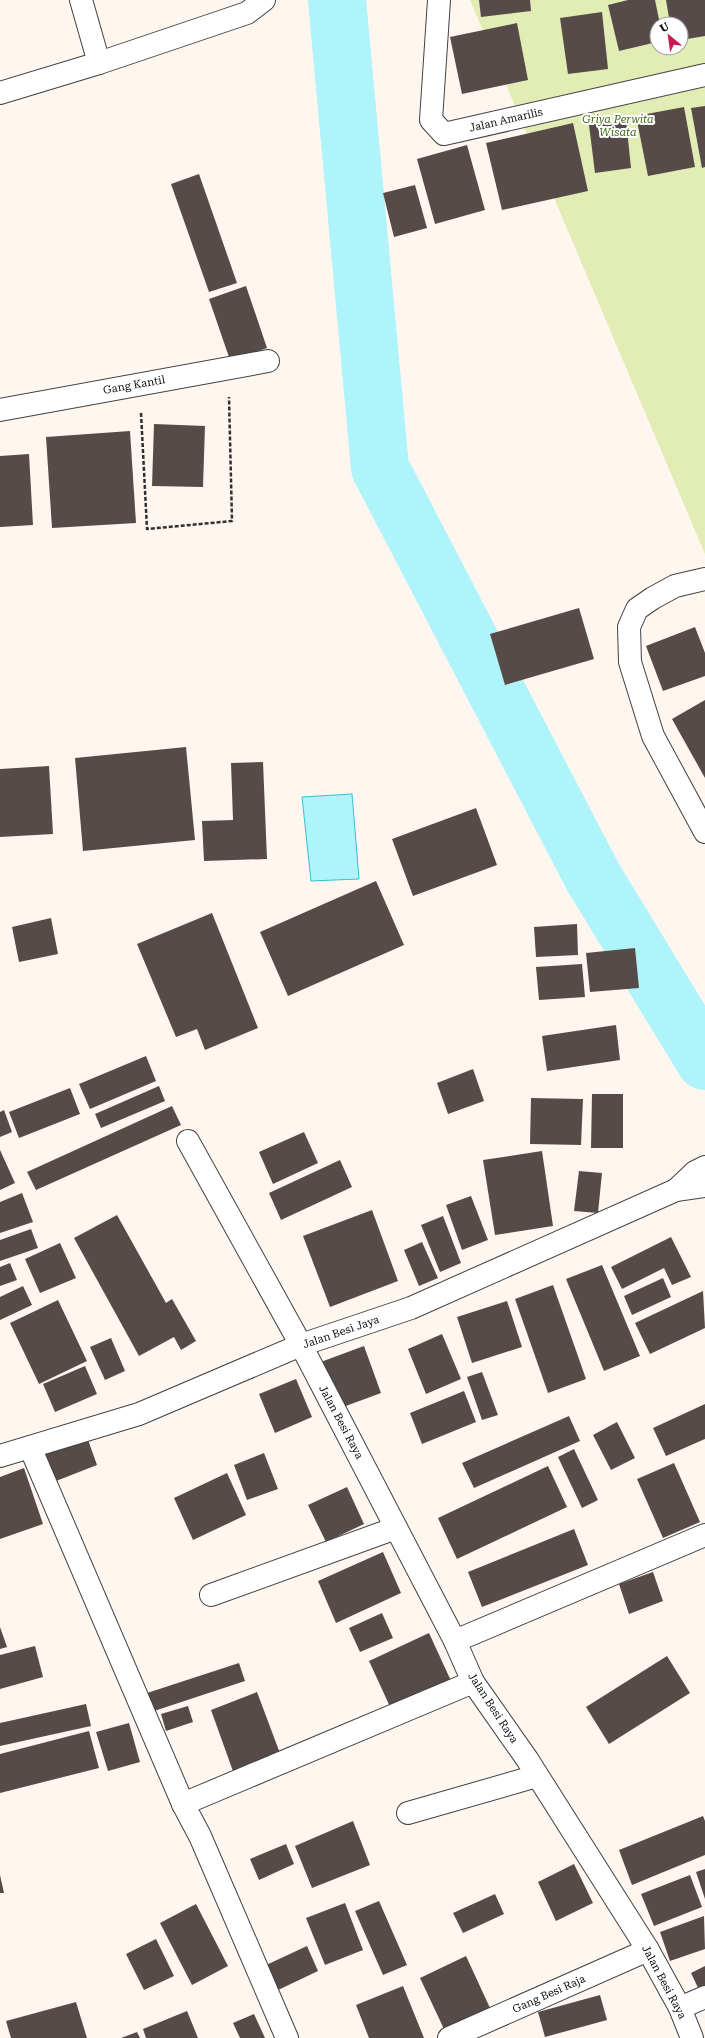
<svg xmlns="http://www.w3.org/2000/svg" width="705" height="2038" viewBox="0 0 705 2038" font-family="'Roboto Serif',serif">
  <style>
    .green { fill: #e1edb5; fill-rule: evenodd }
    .water { fill: #aff3fb; stroke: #31c2d7 }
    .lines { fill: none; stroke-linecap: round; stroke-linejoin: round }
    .river { stroke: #aff3fb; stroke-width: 58 }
    .building { fill: #574b49 }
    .minor-casing { stroke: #414141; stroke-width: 24 }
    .path { stroke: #303030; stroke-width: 2.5; stroke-dasharray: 4 2; stroke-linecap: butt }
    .minor { stroke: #fff; stroke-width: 22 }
    .labels { text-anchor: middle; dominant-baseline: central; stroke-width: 4; stroke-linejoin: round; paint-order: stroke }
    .park-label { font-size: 11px; font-style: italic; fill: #406a19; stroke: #fff }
    .street-label { font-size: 11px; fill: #0e0e0e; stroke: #fff }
  </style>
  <rect width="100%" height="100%" fill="#fff7ef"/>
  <path class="green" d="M470,0H705V554ZM657,24H681V48H657Z"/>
  <polygon class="water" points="352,794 359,879 311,881 302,797"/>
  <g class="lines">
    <polyline class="river" points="337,0 380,468 593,877 705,1061"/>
  </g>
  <g class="building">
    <polygon points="479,0 530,0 531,11 481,17"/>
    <polygon points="628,0 655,0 660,24 657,24 657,42 619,51 608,5"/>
    <polygon points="666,0 705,0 705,36 681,40 681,24 670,24"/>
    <polygon points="602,12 608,69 568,74 560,18"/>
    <polygon points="517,23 528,80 462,94 450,37"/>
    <polygon points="705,106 705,167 702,168 691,108"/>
    <polygon points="684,107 695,167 648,176 636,116"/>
    <polygon points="626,120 631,168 595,173 589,125"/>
    <polygon points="573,123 588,191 502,210 486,143"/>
    <polygon points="467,145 485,210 435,224 417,159"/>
    <polygon points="199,174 237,283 209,292 171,184"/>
    <polygon points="415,185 427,228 394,237 383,193"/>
    <polygon points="246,286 267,348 230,360 209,299"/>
    <polygon points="154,424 205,426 203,487 152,486"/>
    <polygon points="130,431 136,523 52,528 46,437"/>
    <polygon points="29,454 33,525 0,527 0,456"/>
    <polygon points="579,608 594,659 505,685 490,634"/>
    <polygon points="695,627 705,653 705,676 663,691 646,646"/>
    <polygon points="705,700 705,778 672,719"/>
    <polygon points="186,747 195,840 83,851 75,758"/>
    <polygon points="263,762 267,859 204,861 202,821 233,820 231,763"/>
    <polygon points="49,766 53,834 0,837 0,769"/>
    <polygon points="476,808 497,865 413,896 392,839"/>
    <polygon points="376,881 404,945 288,996 260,932"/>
    <polygon points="212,913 258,1028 205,1050 197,1029 176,1037 137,944"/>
    <polygon points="51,918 58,954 19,962 12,927"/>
    <polygon points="577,924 578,955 536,957 534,927"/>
    <polygon points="635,948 639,988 590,992 586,953"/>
    <polygon points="582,964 585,997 539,1000 536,967"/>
    <polygon points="616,1025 620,1060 547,1071 542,1036"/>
    <polygon points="146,1056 156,1081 90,1109 79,1084"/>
    <polygon points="473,1069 484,1101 448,1114 437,1083"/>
    <polygon points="159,1086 165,1101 101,1128 95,1114"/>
    <polygon points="70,1088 80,1114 19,1138 9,1112"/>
    <polygon points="592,1094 623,1094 623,1148 591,1148"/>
    <polygon points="531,1098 583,1099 581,1145 530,1144"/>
    <polygon points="172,1106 181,1125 36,1190 27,1172"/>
    <polygon points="4,1110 12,1132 0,1137 0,1112"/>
    <polygon points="304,1132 318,1163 273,1184 259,1152"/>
    <polygon points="0,1150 15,1183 0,1190"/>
    <polygon points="542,1151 553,1226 495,1235 483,1160"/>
    <polygon points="340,1160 352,1187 281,1220 269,1193"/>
    <polygon points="579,1171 602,1173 598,1213 574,1211"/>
    <polygon points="22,1193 33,1222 0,1233 0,1202"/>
    <polygon points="471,1196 488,1240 462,1250 446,1205"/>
    <polygon points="372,1210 398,1281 330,1307 303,1236"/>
    <polygon points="117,1215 166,1303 172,1299 196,1341 181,1350 174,1337 139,1356 74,1238"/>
    <polygon points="443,1216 461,1263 440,1272 421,1225"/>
    <polygon points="31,1229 38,1248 0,1261 0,1240"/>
    <polygon points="671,1237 691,1277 672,1285 664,1268 622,1289 611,1267"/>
    <polygon points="422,1242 438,1278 419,1286 404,1250"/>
    <polygon points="60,1243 76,1278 40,1293 25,1259"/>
    <polygon points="10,1263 17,1280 0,1286 0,1267"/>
    <polygon points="602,1265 640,1356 604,1371 566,1279"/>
    <polygon points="663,1278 671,1297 632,1315 624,1296"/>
    <polygon points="553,1285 586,1379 548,1393 515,1299"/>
    <polygon points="23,1286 32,1305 0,1320 0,1297"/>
    <polygon points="703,1291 705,1328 650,1354 635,1323"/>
    <polygon points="58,1300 87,1361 39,1384 10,1323"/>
    <polygon points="507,1301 522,1347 472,1363 457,1317"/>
    <polygon points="442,1334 461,1379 426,1394 408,1349"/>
    <polygon points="111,1338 125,1371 105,1380 90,1347"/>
    <polygon points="364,1346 381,1393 335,1410 318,1363"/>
    <polygon points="85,1366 97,1394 55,1412 43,1384"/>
    <polygon points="482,1372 498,1415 482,1420 467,1377"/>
    <polygon points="296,1379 312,1417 275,1433 259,1394"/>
    <polygon points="464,1391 476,1422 422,1444 410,1413"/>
    <polygon points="705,1404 705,1439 666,1456 653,1428"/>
    <polygon points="569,1416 580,1441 474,1488 462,1463"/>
    <polygon points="617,1422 635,1458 611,1470 593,1435"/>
    <polygon points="87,1437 97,1465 56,1481 45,1453"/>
    <polygon points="574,1449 598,1500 582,1508 558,1457"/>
    <polygon points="264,1453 278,1489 247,1500 234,1465"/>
    <polygon points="674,1463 700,1522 663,1538 637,1479"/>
    <polygon points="548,1466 567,1507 457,1559 438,1518"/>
    <polygon points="24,1468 43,1524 0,1539 0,1477"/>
    <polygon points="227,1473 246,1515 193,1540 174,1498"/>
    <polygon points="347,1487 364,1524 326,1542 308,1505"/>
    <polygon points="574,1529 588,1565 482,1607 468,1572"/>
    <polygon points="383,1552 401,1593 336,1623 318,1581"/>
    <polygon points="653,1572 663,1601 629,1614 619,1584"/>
    <polygon points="382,1613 393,1638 360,1652 349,1628"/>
    <polygon points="0,1627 7,1647 0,1649"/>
    <polygon points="429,1633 452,1683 392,1711 369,1661"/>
    <polygon points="35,1646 43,1677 0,1689 0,1655"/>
    <polygon points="667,1656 690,1693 609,1744 586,1707"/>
    <polygon points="239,1663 245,1681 151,1712 144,1694"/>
    <polygon points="257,1692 281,1756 234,1774 211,1710"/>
    <polygon points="86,1704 91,1726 0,1746 0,1723"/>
    <polygon points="188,1706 193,1722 166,1731 161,1714"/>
    <polygon points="129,1723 140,1762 108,1771 96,1732"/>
    <polygon points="89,1731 99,1768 0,1793 0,1754"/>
    <polygon points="703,1816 705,1821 705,1855 632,1885 619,1850"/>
    <polygon points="353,1821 370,1865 312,1888 295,1846"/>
    <polygon points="286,1844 294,1864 259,1880 250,1859"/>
    <polygon points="574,1864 593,1903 556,1921 538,1882"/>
    <polygon points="705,1869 705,1899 696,1872"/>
    <polygon points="0,1875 4,1893 0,1893"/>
    <polygon points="690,1875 702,1907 654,1926 641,1894"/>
    <polygon points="495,1894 504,1914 463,1933 453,1913"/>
    <polygon points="379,1901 407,1965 383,1975 355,1911"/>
    <polygon points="345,1903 363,1950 325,1965 306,1918"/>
    <polygon points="196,1904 228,1966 192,1985 160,1923"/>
    <polygon points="704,1916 705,1949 670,1961 660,1932"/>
    <polygon points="156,1939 174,1976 144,1990 126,1954"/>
    <polygon points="307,1946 318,1971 276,1991 264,1966"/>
    <polygon points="466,1956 490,2008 444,2029 420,1978"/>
    <polygon points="705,1966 705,1990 700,1992 691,1973"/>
    <polygon points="403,1986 424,2038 369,2038 356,2005"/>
    <polygon points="600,1995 607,2020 545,2037 538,2012"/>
    <polygon points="76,2002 87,2038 11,2038 6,2021"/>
    <polygon points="187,2011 198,2038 146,2038 143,2029"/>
    <polygon points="254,2014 265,2038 240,2038 233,2023"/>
    <polygon points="137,2032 140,2038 121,2038"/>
  </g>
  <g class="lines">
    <g class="minor-casing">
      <g id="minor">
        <polyline points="81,0 99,63"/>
        <polyline points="439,0 431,120 444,134 705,75"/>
        <polyline points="0,93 99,63 247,13 264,0"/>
        <polyline points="0,410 268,361"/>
        <polyline points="705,579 675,586 653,598 637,609 629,627 630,662 653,736 705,832"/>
        <polyline points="188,1141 301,1345 455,1641 473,1682 527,1759 648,1950 680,2008 692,2038"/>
        <polyline points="676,1190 695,1172 705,1167"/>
        <polyline points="30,1447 183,1804 200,1836 287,2038"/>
        <polyline points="0,1456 139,1414 301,1345 411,1308 676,1190 705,1186"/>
        <polyline points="211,1595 396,1528"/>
        <polyline points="455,1641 705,1535"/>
        <polyline points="183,1804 473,1682"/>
        <polyline points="408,1813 537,1776"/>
        <polyline points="680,2008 705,1997"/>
        <polyline points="449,2038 648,1950"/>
      </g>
    </g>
    <polyline class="path" points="141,413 147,529 232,521 229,397"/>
    <use href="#minor" class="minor"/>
  </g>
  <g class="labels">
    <g class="park-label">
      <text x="618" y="119">Griya Perwita<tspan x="618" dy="13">Wisata</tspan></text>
    </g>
    <g class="street-label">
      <text transform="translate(506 120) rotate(-13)">Jalan Amarilis</text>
      <text transform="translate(134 385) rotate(-10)">Gang Kantil</text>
      <text transform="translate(341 1332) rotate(-19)">Jalan Besi Jaya</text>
      <text transform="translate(341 1422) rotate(62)">Jalan Besi Raya</text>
      <text transform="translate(493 1708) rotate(57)">Jalan Besi Raya</text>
      <text transform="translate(664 1982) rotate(62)">Jalan Besi Raya</text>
      <text transform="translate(549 1994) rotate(-24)">Gang Besi Raja</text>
    </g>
  </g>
  <g transform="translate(669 36) rotate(331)"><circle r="19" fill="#ffffff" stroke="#9f9f9f"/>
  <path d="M0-3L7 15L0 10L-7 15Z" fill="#c81b53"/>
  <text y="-6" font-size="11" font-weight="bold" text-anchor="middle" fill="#0e0e0e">U</text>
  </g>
</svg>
